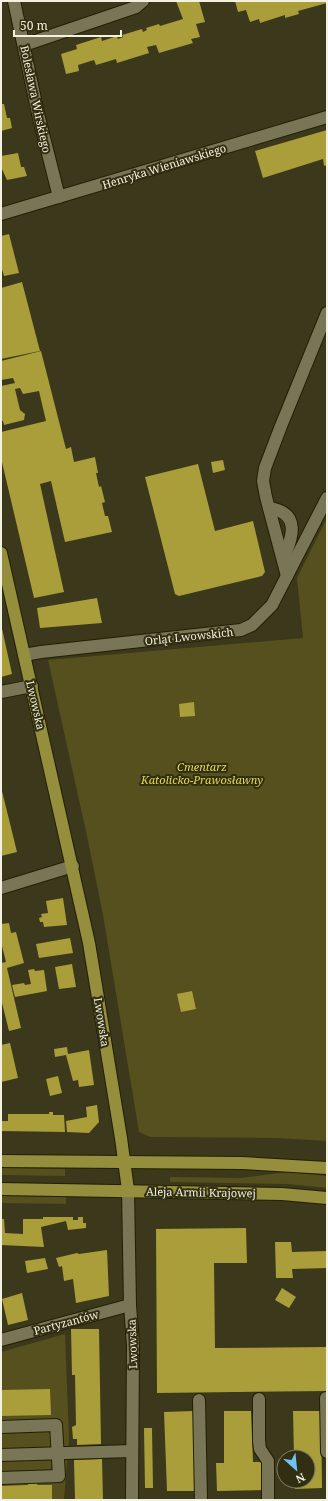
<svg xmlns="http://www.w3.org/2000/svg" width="328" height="1501" viewBox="0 0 328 1501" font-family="'Noto Serif',serif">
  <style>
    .green { fill: #55501d }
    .building { fill: #a99e3a }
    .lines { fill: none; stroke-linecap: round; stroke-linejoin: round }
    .minor-casing { stroke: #221f03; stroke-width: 14 }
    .major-casing { stroke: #221f03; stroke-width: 14 }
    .minor { stroke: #787656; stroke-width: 12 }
    .major { stroke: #958e3c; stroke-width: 12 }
    .labels { text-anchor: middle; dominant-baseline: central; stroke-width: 4; stroke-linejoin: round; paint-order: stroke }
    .street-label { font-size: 11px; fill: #f3f1e0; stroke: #312e11 }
    .park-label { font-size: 11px; font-style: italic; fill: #e6d954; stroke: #312e11 }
  </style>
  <rect width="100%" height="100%" fill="#3b381b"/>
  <g class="green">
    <polygon points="327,518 327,1141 277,1138 150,1137 139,1132 103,915 87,836 48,660 303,638 297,578"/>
    <polygon points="1,1168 65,1169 65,1176 1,1175"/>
    <polygon points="288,1172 327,1176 327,1188 287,1184 170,1182 170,1177 240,1178"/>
    <polygon points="1,1196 66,1197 66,1204 1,1203"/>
    <polygon points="65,1334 69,1439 64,1500 1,1500 1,1352"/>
  </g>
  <g class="building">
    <polygon points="176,1 199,1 205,22 196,24 200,37 191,39 193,43 159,53 156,45 147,47 149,53 117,63 116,59 96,65 94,60 78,65 79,71 66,74 61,54 77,49 76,45 101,37 102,41 117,36 118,39 123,37 122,35 142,29 143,32 147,30 146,28 159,24 160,26 183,19"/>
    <polygon points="235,1 327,1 327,3 298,11 299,14 285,18 285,15 260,23 259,19 250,22 246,10 238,12"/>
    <polygon points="1,104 4,104 7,118 10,118 12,128 1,131"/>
    <polygon points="327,130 327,165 324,166 323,159 263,178 255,151"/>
    <polygon points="18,153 21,167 24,167 27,176 7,180 1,167 1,156"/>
    <polygon points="9,234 19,273 4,276 1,266 1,236"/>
    <polygon points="22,282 40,351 1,359 1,288"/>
    <polygon points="41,351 66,449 71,447 74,462 95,457 98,473 96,473 99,487 101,486 105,502 102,503 105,516 108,516 112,532 65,542 51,481 40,484 64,592 34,598 1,458 1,432 46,421 39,391 23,394 20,388 15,389 20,410 25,414 24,420 4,425 3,421 1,421 1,386 15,383 13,378 1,380 1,361"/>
    <polygon points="223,460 225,470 213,473 211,462"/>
    <polygon points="198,464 215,531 253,521 265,572 262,576 179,596 175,594 145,477"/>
    <polygon points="97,598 102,623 40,628 37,608"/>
    <polygon points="1,624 12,674 1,677"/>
    <polygon points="194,702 195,716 180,717 179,704"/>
    <polygon points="1,787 17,852 1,856"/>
    <polygon points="63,898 67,925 44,927 43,922 40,922 39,918 42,917 41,914 48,913 46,901"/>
    <polygon points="9,923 11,933 16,932 24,963 7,968 21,1028 9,1031 1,999 1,963 6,962 1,942 1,924"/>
    <polygon points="70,938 73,953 39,958 36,944"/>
    <polygon points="72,964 76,987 59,989 55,967"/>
    <polygon points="34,969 35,971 44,970 47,991 15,997 12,985 24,983 25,985 31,984 28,970"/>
    <polygon points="192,991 196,1009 181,1012 177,994"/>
    <polygon points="10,1043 18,1078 1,1082 1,1045"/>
    <polygon points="67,1047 68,1054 89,1050 94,1085 79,1087 78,1080 73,1081 66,1055 55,1057 54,1049"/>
    <polygon points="58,1076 62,1093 50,1096 46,1079"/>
    <polygon points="97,1105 99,1122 89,1133 67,1132 66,1121 87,1117 86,1107"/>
    <polygon points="49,1112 53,1112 53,1115 64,1115 65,1132 1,1131 1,1121 8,1121 8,1114 49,1114"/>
    <polygon points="43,1217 73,1217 73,1220 78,1220 78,1217 83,1217 83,1223 86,1223 86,1228 68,1230 66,1221 41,1227 44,1247 1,1245 1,1219 4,1219 5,1233 23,1234 23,1219 43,1219"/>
    <polygon points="246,1228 247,1263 214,1263 215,1348 327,1347 327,1391 157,1393 156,1229"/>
    <polygon points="275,1242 291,1242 292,1252 327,1251 327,1268 292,1269 293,1278 276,1278"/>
    <polygon points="107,1250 109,1296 76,1303 73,1279 64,1281 62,1266 59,1267 56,1258 77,1253 79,1254"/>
    <polygon points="45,1258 48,1269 27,1273 25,1261"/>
    <polygon points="282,1288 296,1297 289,1308 275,1300"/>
    <polygon points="22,1293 28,1320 8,1325 2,1299"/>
    <polygon points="71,1329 99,1329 101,1444 77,1445 77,1439 73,1439 72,1427 76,1425 75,1375 72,1375"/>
    <polygon points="50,1389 51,1415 1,1416 1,1390"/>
    <polygon points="193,1411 195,1491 167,1491 164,1412"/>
    <polygon points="224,1411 251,1411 253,1462 263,1462 264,1490 217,1491 216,1463 224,1463"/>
    <polygon points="293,1411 321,1411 322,1488 295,1489 295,1481 308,1481 308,1457 294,1457"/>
    <polygon points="144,1428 152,1428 153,1488 145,1488"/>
    <polygon points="102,1459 103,1500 75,1500 74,1460"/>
    <polygon points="28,1482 38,1482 37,1485 52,1485 52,1500 1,1500 1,1486 28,1485"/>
  </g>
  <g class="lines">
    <g class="minor-casing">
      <g id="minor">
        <polyline points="14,1 39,118 59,197"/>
        <polyline points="24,45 136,7 143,1"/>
        <polyline points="1,214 327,117"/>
        <path d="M269,508C302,513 292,538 283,560"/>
        <polyline points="287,576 266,497 263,481 265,468 281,426 327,313"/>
        <polyline points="24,655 41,652 241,630 252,625 272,605 327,498"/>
        <polyline points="1,692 32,686"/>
        <polyline points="1,888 73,866"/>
        <polyline points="128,1190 130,1305 133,1345 132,1500"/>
        <polyline points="1,1340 130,1305"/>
        <polyline points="326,1398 327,1452"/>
        <polyline points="259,1399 259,1441 260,1449 268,1461 268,1500"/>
        <polyline points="199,1400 201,1500"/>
        <polyline points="1,1427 56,1425 59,1476 1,1478"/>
        <polyline points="1,1455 132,1451"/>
      </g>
    </g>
    <g class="major-casing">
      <g id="major">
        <polyline points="1,553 89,943 121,1138 128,1190"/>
        <polyline points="1,1161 242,1163 327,1168"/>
        <polyline points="1,1189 282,1194 327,1198"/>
      </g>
    </g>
    <use href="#minor" class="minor"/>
    <use href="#major" class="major"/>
  </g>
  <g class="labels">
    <g class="street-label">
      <text transform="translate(36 99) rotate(78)">Bolesława Wirskiego</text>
      <text transform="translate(164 166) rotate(-17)">Henryka Wieniawskiego</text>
      <text transform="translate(189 636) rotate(-6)">Orląt Lwowskich</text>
      <text transform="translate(36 705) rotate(77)">Lwowska</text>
      <text transform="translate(102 1022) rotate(81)">Lwowska</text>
      <text transform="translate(201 1192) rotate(1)">Aleja Armii Krajowej</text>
      <text transform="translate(66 1322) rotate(-15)">Partyzantów</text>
      <text transform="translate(132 1344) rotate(-92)">Lwowska</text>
    </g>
    <g class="park-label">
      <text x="202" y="766">Cmentarz<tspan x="202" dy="13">Katolicko-Prawosławny</tspan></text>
    </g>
  </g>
  <rect width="328" height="1501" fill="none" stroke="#f3f1e0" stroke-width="4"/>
  <g transform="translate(296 1469) rotate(153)"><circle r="19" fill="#312e11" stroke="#7f7c64"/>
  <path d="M0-3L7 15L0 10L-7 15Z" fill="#6fc2f4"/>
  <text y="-6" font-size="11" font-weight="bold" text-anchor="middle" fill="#f3f1e0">N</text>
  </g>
  <path d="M14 30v6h107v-6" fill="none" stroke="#f3f1e0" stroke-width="2"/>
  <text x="20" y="30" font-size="12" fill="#f3f1e0" stroke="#312e11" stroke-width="3" paint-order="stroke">50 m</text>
</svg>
